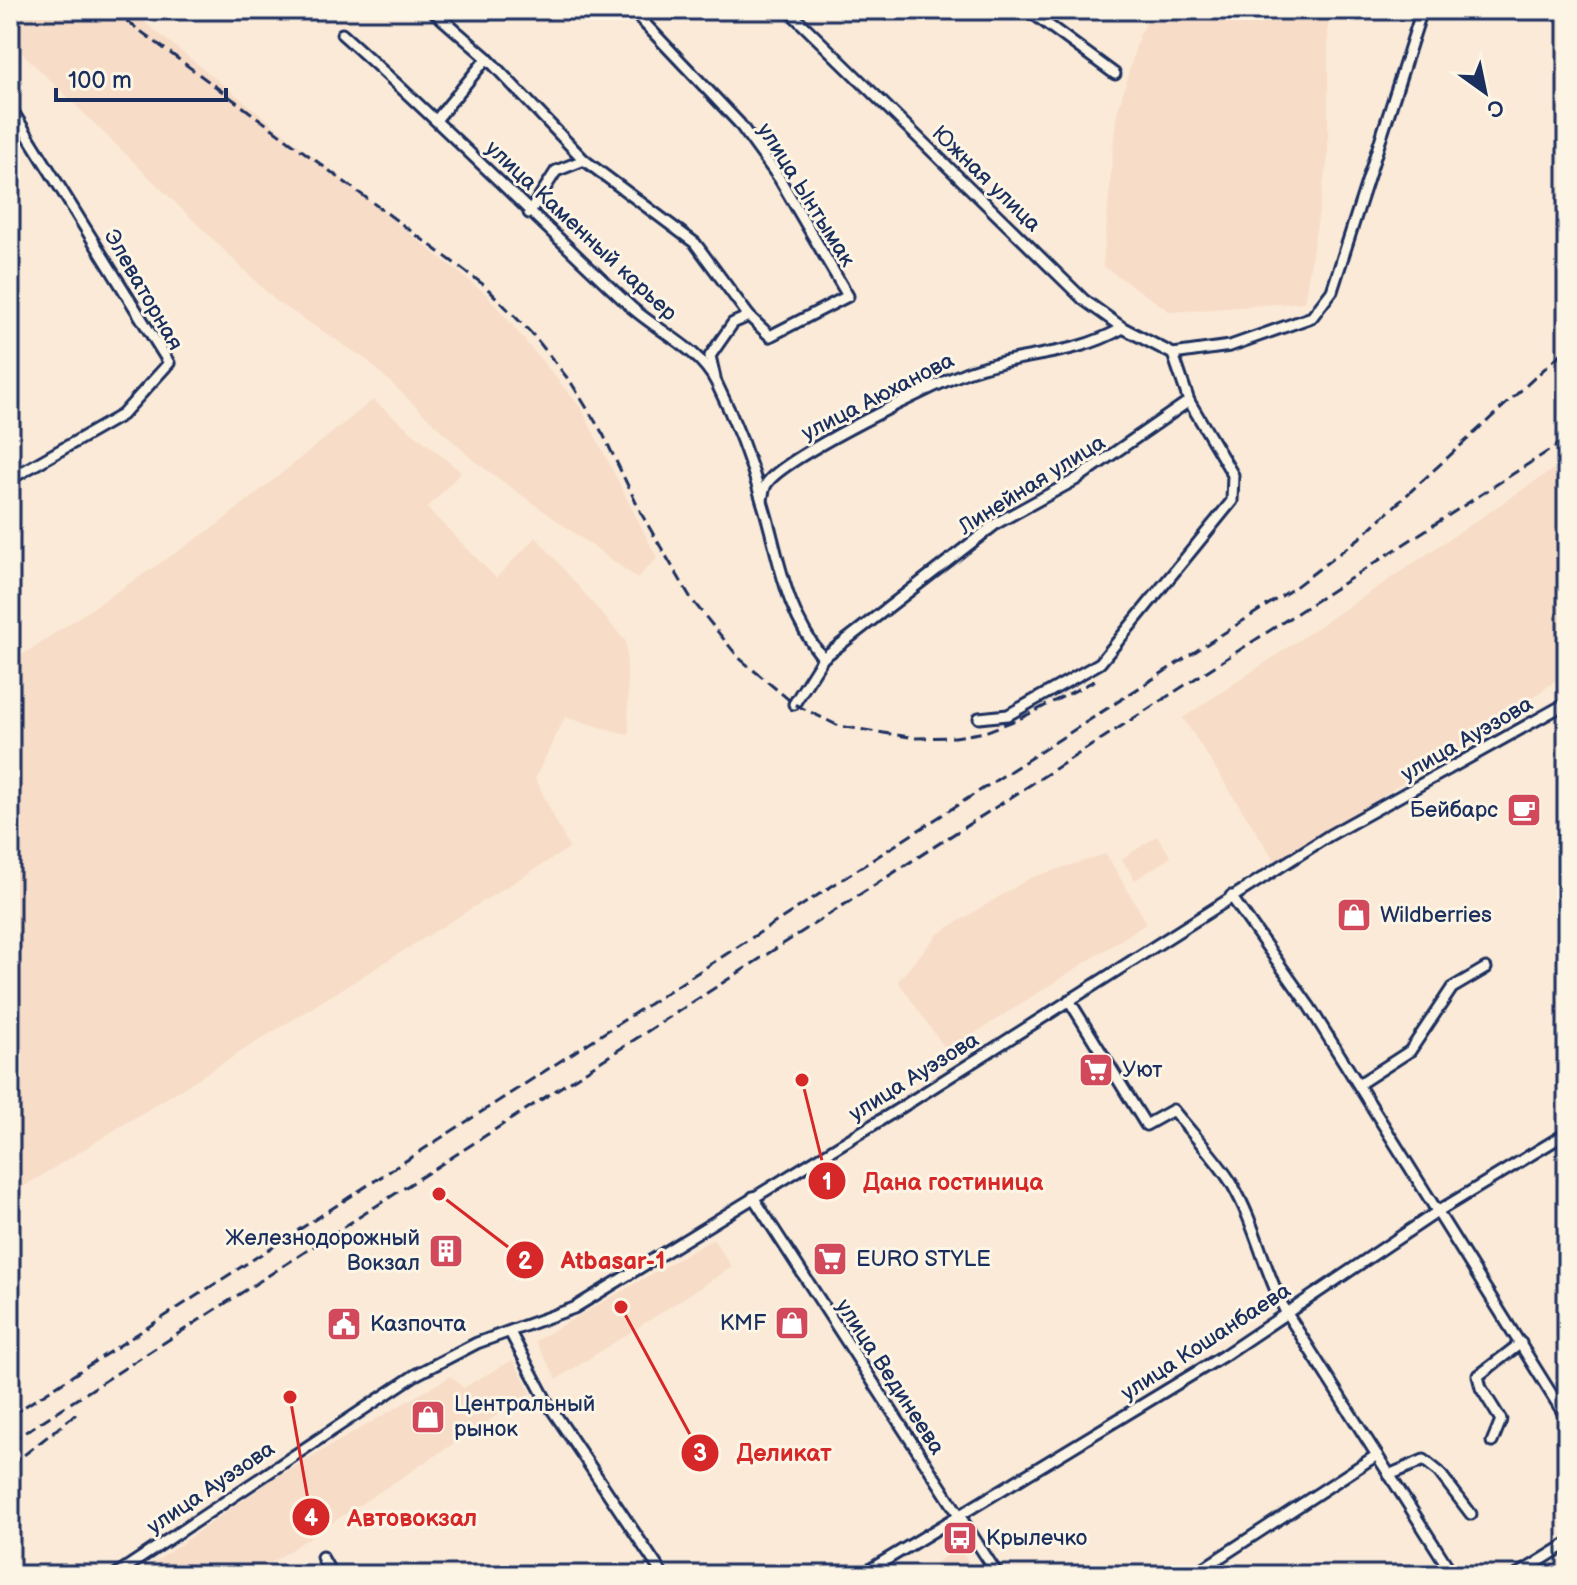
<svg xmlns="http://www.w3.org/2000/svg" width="1577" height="1585" viewBox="0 0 1577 1585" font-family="'Balsamiq Sans',sans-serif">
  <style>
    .built { fill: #f7dcc7 }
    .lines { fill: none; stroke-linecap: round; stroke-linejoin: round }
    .street-casing { stroke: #1b2f5e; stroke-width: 15 }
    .street { stroke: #fcf5e5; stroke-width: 9 }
    .rail { stroke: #1b2f5e; stroke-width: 3; stroke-dasharray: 12 6; stroke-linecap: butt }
    .labels { text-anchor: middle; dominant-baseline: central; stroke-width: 6; stroke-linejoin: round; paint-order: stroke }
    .street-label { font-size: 22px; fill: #1b2f5e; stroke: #fcf5e5 }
    .poi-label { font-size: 22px; fill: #1b2f5e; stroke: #fcf5e5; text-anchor: start }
    .leader { fill: none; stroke: #d62828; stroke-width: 3 }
    .callout-dot { fill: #d62828; stroke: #fcf5e5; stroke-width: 3 }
    .mark-label { font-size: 24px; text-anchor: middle; font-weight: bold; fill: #fff }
    .callout-label { font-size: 24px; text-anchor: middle; font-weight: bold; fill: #d62828; stroke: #fcf5e5; stroke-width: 6; stroke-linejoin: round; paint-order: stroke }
  </style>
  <rect width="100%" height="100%" fill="#faead7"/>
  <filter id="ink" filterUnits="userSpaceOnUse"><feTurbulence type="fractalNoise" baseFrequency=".0125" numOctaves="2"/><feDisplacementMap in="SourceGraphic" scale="16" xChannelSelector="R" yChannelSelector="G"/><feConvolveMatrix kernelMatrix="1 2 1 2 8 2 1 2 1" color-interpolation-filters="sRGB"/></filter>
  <g filter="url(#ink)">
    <g class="built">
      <polygon points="10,10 129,10 487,295 581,408 657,558 637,578 473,460 367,360 276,301 10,41"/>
      <polygon points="1154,10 1328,10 1328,156 1304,302 1171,312 1103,266 1116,118 1139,36"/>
      <polygon points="373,400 461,472 427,508 496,578 536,537 626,642 629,735 565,717 535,778 569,848 10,1195 10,663 216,526"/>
      <polygon points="1567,460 1567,672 1513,712 1499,731 1396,787 1279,867 1183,718"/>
      <polygon points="1157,836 1171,857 1135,880 1122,859"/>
      <polygon points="1106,854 1147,923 947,1051 898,981 938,934 1030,878"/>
      <polygon points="713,1239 732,1267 557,1379 535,1341"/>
      <polygon points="513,1360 531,1393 252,1575 137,1575 270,1481 451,1376 463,1388"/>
      <polygon points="959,1548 972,1568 962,1575 916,1575"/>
    </g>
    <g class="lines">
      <g class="street-casing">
        <g id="street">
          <polyline points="432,10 487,58 584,160 695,243 749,316 770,336 848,296 779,178 739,123 632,10"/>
          <polyline points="788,10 1084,300 1123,328 1173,354"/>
          <polyline points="1028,10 1115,74"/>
          <path d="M342,34C441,122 533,216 630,306C657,331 699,348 716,382C734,418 751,462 762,501C780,558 783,609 823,658"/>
          <polyline points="10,107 169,363 122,415 10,479"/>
          <polyline points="437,119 487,58"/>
          <polyline points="529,213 556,171 584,160"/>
          <polyline points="1173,354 1230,346 1312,317 1332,291 1422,10"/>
          <polyline points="715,378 710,356 733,323 749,316"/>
          <path d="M762,500C763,495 764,487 767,483C785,457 936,383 970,371C1023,352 1070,358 1123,328"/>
          <polyline points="794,704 823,658 997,523 1075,480 1189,401 1173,354"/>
          <polyline points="979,718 1008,715 1100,663 1232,501 1233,475 1189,401"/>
          <polyline points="1231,896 1309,1006 1567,1419"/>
          <path d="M1069,1000L1146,1125L1173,1110C1192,1134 1216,1158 1232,1184C1256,1225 1264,1271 1286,1312L1453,1575"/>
          <polyline points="1359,1084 1410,1051 1452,988 1486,968"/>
          <polyline points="753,1197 998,1575"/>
          <polyline points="510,1332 547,1402 663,1575"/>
          <polyline points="1492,1442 1501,1420 1481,1388 1478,1376 1521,1343"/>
          <polyline points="1389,1475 1424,1460 1439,1472 1471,1514"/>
          <polyline points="322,1557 332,1575"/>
          <polyline points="115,1575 415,1375 477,1343 574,1308 902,1107 1330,835 1567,703"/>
          <polyline points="861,1575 1223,1356 1440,1210 1567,1133"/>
          <polyline points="1193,1575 1377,1455"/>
          <polyline points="1517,1575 1567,1544"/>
        </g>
      </g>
      <use href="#street" class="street"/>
      <g class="rail">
        <polyline points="112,10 484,285 535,337 572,384 603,434 642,515 692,600 739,658 794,704 839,726 916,738 955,737 985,732 1021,718 1096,680"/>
        <polyline points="10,1416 1294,588 1362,536 1567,348"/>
        <polyline points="10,1442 1567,439"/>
        <polyline points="10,1466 80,1411"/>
      </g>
    </g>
  </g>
  <defs>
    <g id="cafe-square" transform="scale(1.8)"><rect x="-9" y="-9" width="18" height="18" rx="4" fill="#d1495b" stroke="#fcf5e5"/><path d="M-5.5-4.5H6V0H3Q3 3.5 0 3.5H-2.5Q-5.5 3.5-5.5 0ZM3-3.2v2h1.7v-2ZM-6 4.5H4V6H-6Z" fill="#fff"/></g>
    <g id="shop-square" transform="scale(1.8)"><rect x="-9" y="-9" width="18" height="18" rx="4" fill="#d1495b" stroke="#fcf5e5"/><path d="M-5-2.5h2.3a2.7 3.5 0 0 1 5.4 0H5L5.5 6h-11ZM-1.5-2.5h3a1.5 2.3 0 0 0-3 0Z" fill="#fff"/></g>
    <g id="supermarket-square" transform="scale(1.8)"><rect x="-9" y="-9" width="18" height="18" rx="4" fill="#d1495b" stroke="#fcf5e5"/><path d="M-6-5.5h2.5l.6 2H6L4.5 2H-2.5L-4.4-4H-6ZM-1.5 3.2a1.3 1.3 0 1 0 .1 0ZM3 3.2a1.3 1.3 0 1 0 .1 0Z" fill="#fff"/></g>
    <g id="building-square" transform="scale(1.8)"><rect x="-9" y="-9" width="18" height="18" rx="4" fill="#d1495b" stroke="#fcf5e5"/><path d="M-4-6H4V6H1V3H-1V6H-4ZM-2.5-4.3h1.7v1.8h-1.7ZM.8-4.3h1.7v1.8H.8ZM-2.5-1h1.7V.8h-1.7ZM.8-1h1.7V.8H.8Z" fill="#fff"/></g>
    <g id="civic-square" transform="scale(1.8)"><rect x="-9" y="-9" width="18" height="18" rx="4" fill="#d1495b" stroke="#fcf5e5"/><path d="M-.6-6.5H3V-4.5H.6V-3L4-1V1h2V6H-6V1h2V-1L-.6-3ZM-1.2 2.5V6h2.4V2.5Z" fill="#fff"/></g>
    <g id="bus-square" transform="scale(1.8)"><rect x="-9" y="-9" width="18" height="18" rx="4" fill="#d1495b" stroke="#fcf5e5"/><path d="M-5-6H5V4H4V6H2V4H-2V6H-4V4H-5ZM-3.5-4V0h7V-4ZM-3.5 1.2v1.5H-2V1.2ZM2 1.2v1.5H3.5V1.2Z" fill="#fff"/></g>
  </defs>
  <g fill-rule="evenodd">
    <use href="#cafe-square" x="1524" y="810"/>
    <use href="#shop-square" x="1354" y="915"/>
    <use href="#supermarket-square" x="1096" y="1070"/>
    <use href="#building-square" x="446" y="1251"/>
    <use href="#supermarket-square" x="830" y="1259"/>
    <use href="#shop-square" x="792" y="1323"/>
    <use href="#civic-square" x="344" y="1324"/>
    <use href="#shop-square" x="428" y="1417"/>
    <use href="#bus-square" x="960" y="1538"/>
  </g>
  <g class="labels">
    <g class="street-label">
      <text transform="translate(986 179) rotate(44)">Южная улица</text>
      <text transform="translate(806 195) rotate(58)">улица Ынтымак</text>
      <text transform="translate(581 231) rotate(43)">улица Каменный карьер</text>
      <text transform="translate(143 290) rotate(60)">Элеваторная</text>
      <text transform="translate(878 397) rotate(-27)">улица Аюханова</text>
      <text transform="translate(1032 485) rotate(-32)">Линейная улица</text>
      <text transform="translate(1467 739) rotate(-30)">улица Ауэзова</text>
      <text transform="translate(914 1077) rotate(-32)">улица Ауэзова</text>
      <text transform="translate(1206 1342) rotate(-33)">улица Кошанбаева</text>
      <text transform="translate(890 1377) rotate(57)">улица Вединеева</text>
      <text transform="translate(211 1488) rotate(-34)">улица Ауэзова</text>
    </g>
    <g class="poi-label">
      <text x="1498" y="810" text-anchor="end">Бейбарс</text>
      <text x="1380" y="915">Wildberries</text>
      <text x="1122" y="1070">Уют</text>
      <text x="420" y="1238" text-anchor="end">Железнодорожный<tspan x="420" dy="25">Вокзал</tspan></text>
      <text x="856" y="1259">EURO STYLE</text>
      <text x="766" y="1323" text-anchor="end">KMF</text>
      <text x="370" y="1324">Казпочта</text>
      <text x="454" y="1404">Центральный<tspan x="454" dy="25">рынок</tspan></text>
      <text x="986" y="1538">Крылечко</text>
    </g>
  </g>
  <path class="leader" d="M802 1080L827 1181M439 1194L525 1260M621 1307L700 1453M290 1397L311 1517"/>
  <g class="callout-dot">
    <circle cx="802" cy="1080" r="8"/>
    <circle cx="439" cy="1194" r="8"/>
    <circle cx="621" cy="1307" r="8"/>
    <circle cx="290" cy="1397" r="8"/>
    <circle cx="827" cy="1181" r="20"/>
    <circle cx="525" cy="1260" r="20"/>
    <circle cx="700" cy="1453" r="20"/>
    <circle cx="311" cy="1517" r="20"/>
  </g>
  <g class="mark-label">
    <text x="827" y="1190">1</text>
    <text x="525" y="1269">2</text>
    <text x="700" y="1461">3</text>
    <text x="311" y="1526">4</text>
  </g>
  <g class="callout-label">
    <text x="953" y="1190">Дана гостиница</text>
    <text x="613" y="1269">Atbasar-1</text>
    <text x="784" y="1461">Деликат</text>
    <text x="412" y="1526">Автовокзал</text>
  </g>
  <rect width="1577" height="1585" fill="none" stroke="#fcf5e5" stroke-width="40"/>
  <rect x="20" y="20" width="1537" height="1545" fill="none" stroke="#1b2f5e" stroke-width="3" filter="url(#ink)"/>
  <g transform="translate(1485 92) rotate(147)" stroke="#fcf5e5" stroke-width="6" paint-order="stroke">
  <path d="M0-6L14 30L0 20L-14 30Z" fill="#1b2f5e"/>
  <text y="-12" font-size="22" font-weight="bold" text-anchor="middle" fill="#1b2f5e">С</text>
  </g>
  <path d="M56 88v12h170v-12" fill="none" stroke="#1b2f5e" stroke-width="4"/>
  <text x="68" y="88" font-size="24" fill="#1b2f5e" stroke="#fcf5e5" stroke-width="6" paint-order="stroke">100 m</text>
</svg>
